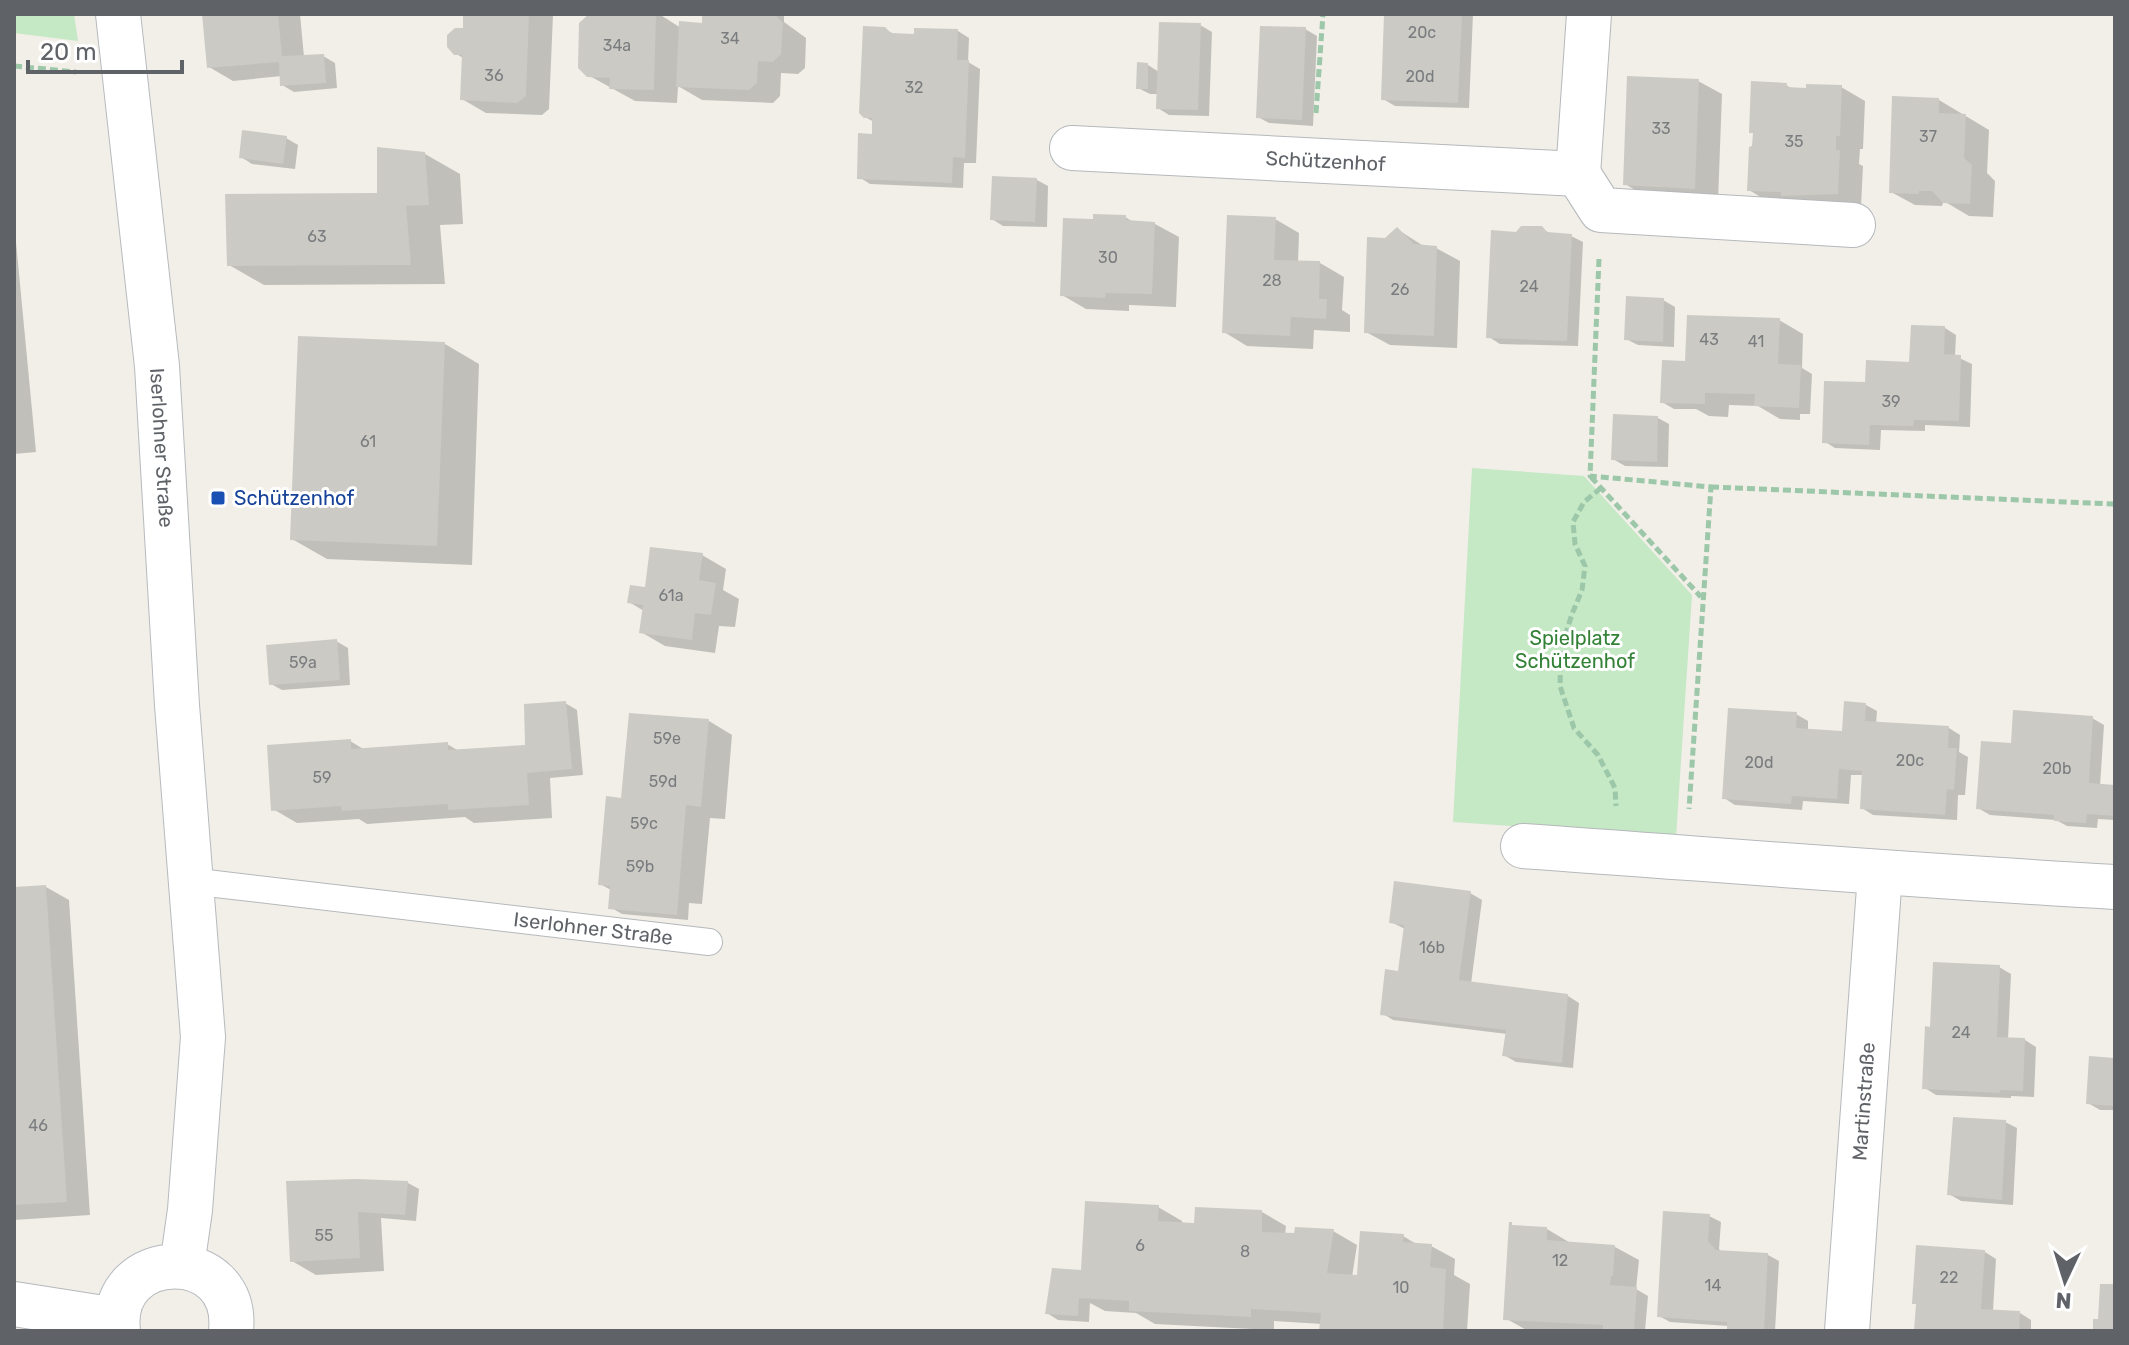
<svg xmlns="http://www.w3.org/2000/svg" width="2129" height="1345" viewBox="0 0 2129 1345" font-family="Rubik,sans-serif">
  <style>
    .green { fill: #c5e8c5 }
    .shadow { fill: #0003 }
    .building { fill: #cccac5 }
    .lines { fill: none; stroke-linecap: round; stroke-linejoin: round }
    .service-casing { stroke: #b5b8bc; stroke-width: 28 }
    .minor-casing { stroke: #b5b8bc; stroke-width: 46 }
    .secondary-casing { stroke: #b6babf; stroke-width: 46 }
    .path { stroke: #9cc7a9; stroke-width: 5; stroke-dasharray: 8 4; stroke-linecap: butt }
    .service { stroke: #fff; stroke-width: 26 }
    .minor { stroke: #fff; stroke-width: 44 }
    .secondary { stroke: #fff; stroke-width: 44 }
    .transit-dot { fill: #1a4fb4; stroke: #fff; stroke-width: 3 }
    .labels { text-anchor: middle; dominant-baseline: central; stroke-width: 6; stroke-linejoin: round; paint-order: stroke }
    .number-label { font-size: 16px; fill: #7a7d7f }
    .street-label { font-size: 20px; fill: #5f6368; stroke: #fff }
    .transit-label { font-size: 20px; fill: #164399; stroke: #fff; text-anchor: start }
    .park-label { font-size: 20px; fill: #348238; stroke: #fff }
  </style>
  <rect width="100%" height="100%" fill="#f1efe8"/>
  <g class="green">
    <polygon points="14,14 74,14 78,41 14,33"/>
    <polygon points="1472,468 1584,476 1692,595 1676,837 1453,822"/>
  </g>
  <g class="shadow">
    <polygon points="204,14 300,14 304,57 323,56 335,63 337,88 294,92 282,85 282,76 233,81 209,67"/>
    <polygon points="465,14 553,15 549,109 542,115 486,113 462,99 463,58 455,53 465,30"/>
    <polygon points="632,14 659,14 681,28 704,25 704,14 784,14 784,22 806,38 805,68 798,74 781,73 780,96 773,103 702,100 678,86 677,103 635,101 588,75"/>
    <polygon points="1386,14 1473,14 1469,108 1395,106 1383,99"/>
    <polygon points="1200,25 1212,32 1209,116 1169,115 1158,108 1158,94 1150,94 1138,88 1148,65 1159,72"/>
    <polygon points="884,29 896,35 958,31 969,38 968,62 980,69 976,163 964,163 963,188 870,184 859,177 874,136 874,122 865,117"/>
    <polygon points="1305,29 1317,36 1313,126 1269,123 1258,117"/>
    <polygon points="1698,81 1722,94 1718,201 1649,198 1625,184"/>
    <polygon points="1786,85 1794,90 1841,87 1865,101 1863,149 1860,149 1859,164 1863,166 1861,207 1772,204 1749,190"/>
    <polygon points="1939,100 1989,130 1987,173 1995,181 1993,217 1969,216 1947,203 1943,203 1942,206 1915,205 1891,192"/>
    <polygon points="286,138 298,145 295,169 252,164 241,157"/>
    <polygon points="425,154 460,174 463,224 440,225 445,284 264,285 229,265 379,195"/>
    <polygon points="1037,180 1048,186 1047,227 1003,226 992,219"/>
    <polygon points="1125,217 1135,223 1155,224 1179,237 1176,307 1129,305 1129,311 1086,309 1062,295 1095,221"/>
    <polygon points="1275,219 1299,233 1298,263 1320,263 1344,277 1342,310 1350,315 1350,332 1314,330 1313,349 1247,346 1224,332"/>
    <polygon points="14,221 36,452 14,454"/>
    <polygon points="1541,228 1551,234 1571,236 1583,242 1578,346 1500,344 1489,337 1517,234"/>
    <polygon points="1397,229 1425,247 1436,248 1460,261 1457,348 1390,345 1366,332 1386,240"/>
    <polygon points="1663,300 1675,307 1674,347 1638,345 1626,339"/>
    <polygon points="1779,320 1803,334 1802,368 1812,374 1810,414 1800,414 1800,420 1780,419 1758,406 1729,405 1728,417 1709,416 1696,409 1674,409 1662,402 1684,363"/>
    <polygon points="1945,328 1956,335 1955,356 1972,364 1970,427 1925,425 1925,431 1881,430 1880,450 1835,448 1824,441 1867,384 1911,364"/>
    <polygon points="445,344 479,364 472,565 327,559 292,539"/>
    <polygon points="1658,418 1669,424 1668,467 1625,466 1613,459"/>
    <polygon points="702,555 726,569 723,590 739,599 735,627 719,626 715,653 665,646 641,632 644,611 629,602"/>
    <polygon points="336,641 348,648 350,685 282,690 271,684"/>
    <polygon points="565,703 577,710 583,775 550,778 552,818 474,823 465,817 367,824 359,819 297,823 273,809 350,741 365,750 447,744 459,751 528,749"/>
    <polygon points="1866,705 1877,711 1876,724 1949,728 1960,735 1959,752 1968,757 1965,795 1958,795 1957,820 1873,815 1862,808 1864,775 1851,775 1849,804 1803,801 1802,810 1735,805 1724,798 1796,714 1808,721 1808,730 1844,733"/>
    <polygon points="2092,718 2104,725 2100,786 2115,787 2115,820 2098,819 2097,828 2067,826 2056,820 1990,815 1978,808 2013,745"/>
    <polygon points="709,721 732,735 725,819 710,818 702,904 689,903 688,920 622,914 610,907 611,890 600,884 623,801"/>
    <polygon points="46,887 69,900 90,1215 14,1220 14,889"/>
    <polygon points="1470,893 1482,900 1471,984 1568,996 1579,1003 1573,1068 1516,1062 1504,1055 1507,1034 1393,1020 1382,1013 1400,973 1405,929 1391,922"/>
    <polygon points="1999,967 2011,974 2008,1040 2025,1040 2036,1047 2034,1097 2011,1096 2011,1098 1936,1095 1925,1088 1932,1029"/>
    <polygon points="2115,1060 2115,1110 2100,1110 2088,1103"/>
    <polygon points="2005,1122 2017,1128 2013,1205 1961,1201 1949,1194"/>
    <polygon points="357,1181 408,1183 419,1189 416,1221 381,1218 384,1271 316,1275 292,1261"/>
    <polygon points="1158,1207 1182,1221 1182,1224 1196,1225 1262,1212 1286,1226 1285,1235 1333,1231 1357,1245 1352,1277 1356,1277 1403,1236 1418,1245 1431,1246 1455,1259 1454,1275 1470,1284 1467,1331 1321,1331 1322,1324 1274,1321 1274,1330 1155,1324 1136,1313 1105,1311 1090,1303 1089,1322 1058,1320 1047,1313 1080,1271"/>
    <polygon points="1709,1216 1721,1222 1719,1249 1722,1252 1768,1255 1779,1261 1775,1331 1729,1331 1729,1326 1670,1322 1659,1316"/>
    <polygon points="1547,1229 1572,1244 1615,1247 1639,1260 1636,1289 1648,1296 1645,1331 1528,1331 1505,1318"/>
    <polygon points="1985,1252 1996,1259 1993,1311 2020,1313 2031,1320 2031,1331 1916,1331"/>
  </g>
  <g class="building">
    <polygon points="202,14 278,14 282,56 324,54 326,83 280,86 279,62 207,68"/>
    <polygon points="463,14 529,14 526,96 517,103 460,100 462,55 454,55 447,47 447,35 455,28 463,28"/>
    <polygon points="589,14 656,14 654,90 609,89 610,78 587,77 578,68 579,23"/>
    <polygon points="702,14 775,15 783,23 781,54 773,62 758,61 757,83 749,90 676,87 679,21 702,23"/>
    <polygon points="1384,14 1462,14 1458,103 1381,100"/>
    <polygon points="1159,22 1201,23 1198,110 1156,109"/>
    <polygon points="863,26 885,27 891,33 914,34 914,28 958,29 957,60 969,60 965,158 953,157 952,183 857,179 858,133 872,134 872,118 864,118 859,113"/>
    <polygon points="1260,26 1306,27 1302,120 1256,118"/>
    <polygon points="1137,62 1148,63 1148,89 1136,89"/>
    <polygon points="1627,76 1699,79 1695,189 1623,185"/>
    <polygon points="1751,81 1787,83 1786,87 1806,88 1806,84 1842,85 1840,136 1836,136 1836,150 1840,150 1838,194 1781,196 1781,192 1747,191 1749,147 1752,146 1753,133 1749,133"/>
    <polygon points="1892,96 1939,98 1939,113 1966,114 1964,158 1972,165 1970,204 1943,203 1932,191 1919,191 1919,194 1889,193"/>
    <polygon points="242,130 287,136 283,164 239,158"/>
    <polygon points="377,147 425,152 429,205 406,206 411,265 227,266 225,194 377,193"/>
    <polygon points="992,176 1037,178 1035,222 990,220"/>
    <polygon points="1093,214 1126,215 1126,220 1155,222 1152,294 1106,293 1105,298 1060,296 1063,218 1093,219"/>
    <polygon points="1227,215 1276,217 1274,260 1320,261 1319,299 1327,299 1326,319 1291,317 1290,336 1222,333"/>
    <polygon points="1521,226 1542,226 1547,232 1572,234 1567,341 1486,338 1491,230 1516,232"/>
    <polygon points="1397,227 1414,244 1437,246 1434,336 1364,333 1367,237 1385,238"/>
    <polygon points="1626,296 1664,298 1663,342 1624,340"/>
    <polygon points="1687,315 1780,318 1778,364 1801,365 1799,408 1754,406 1755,394 1705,393 1705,404 1660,403 1662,360 1685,361"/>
    <polygon points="1911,325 1945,326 1944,354 1961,355 1959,421 1914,420 1913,426 1870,425 1869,445 1822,443 1824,381 1865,382 1866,360 1909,362"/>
    <polygon points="298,336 445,342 437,546 290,540"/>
    <polygon points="1613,414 1658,416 1657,462 1611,460"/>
    <polygon points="650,547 703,553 699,580 716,583 711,615 695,613 692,640 639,633 643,605 627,603 630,585 645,587"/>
    <polygon points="337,639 340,680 269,685 266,645"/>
    <polygon points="566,701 572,769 527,773 529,805 448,810 448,804 342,811 341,806 271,811 267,745 351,739 351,749 448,742 448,750 525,745 524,704"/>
    <polygon points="1844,701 1866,703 1865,721 1949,726 1948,748 1957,748 1954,790 1947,789 1945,815 1860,809 1862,771 1839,769 1837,799 1792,796 1791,804 1722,799 1728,708 1797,712 1796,728 1842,731"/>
    <polygon points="2013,710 2093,716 2089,783 2115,785 2115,816 2087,814 2086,823 2054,821 2054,815 1976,809 1981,741 2011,743"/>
    <polygon points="629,713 709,719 701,807 686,805 677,915 608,909 610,886 598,885 606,796 621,798"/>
    <polygon points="1394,881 1471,891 1459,980 1568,994 1562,1063 1502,1056 1506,1030 1380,1015 1385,969 1398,971 1404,925 1389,923"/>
    <polygon points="46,885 67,1202 14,1205 14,887"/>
    <polygon points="1933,962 2000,965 1997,1037 2025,1038 2023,1091 2000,1090 2000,1093 1922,1089 1925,1026 1930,1027"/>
    <polygon points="2089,1056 2115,1058 2115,1106 2086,1104"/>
    <polygon points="1953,1117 2006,1120 2002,1200 1947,1195"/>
    <polygon points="357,1179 408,1181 405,1215 358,1212 360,1258 290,1262 286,1181"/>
    <polygon points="1085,1201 1159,1205 1158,1221 1194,1223 1195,1207 1262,1210 1262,1232 1294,1233 1295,1227 1334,1229 1327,1273 1357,1275 1360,1231 1404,1234 1403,1242 1432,1244 1430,1267 1446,1269 1443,1331 1319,1331 1321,1313 1251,1309 1251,1317 1129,1311 1129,1301 1079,1298 1078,1316 1045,1314 1052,1268 1081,1270"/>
    <polygon points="1663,1211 1710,1214 1708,1241 1716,1250 1768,1253 1764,1331 1727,1331 1727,1322 1657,1317"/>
    <polygon points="1509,1222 1512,1222 1512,1225 1547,1227 1547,1240 1615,1245 1613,1276 1611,1276 1610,1285 1637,1287 1634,1331 1603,1331 1603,1325 1503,1320"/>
    <polygon points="1916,1245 1985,1250 1981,1309 2020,1311 2019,1331 1914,1331 1916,1304 1912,1304"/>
    <polygon points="2100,1284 2115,1284 2115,1331 2093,1331 2093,1319 2098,1319"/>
  </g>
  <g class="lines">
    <g class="service-casing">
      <g id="service">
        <path id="s1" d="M190,881L709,942"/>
      </g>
    </g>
    <g class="minor-casing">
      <g id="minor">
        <path id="s2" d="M1072,148L1578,174L1589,14"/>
        <polyline points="1578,174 1601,210 1853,225"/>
        <path d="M1523,846C1721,860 1918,876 2115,887"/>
        <polyline points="14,1304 116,1320"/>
        <path id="s3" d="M1847,1331L1880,874"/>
      </g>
    </g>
    <g class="secondary-casing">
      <g id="secondary">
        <path id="s4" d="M118,14L157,366L177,705L203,1037L190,1210L182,1266"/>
        <path d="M118,1331C108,1246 240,1244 231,1331"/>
      </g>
    </g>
    <g class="path">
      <polyline points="14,66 76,72"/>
      <polyline points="1316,113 1323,14"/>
      <polyline points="1599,259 1590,476 1711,487 1689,809"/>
      <polyline points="1591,477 1701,597"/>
      <polyline points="1711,487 2115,504"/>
      <polyline points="1601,488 1584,502 1573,522 1575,544 1585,566 1582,590 1572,614 1561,650 1560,686 1574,728 1598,755 1615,788 1616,806"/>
    </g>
    <use href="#service" class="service"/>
    <use href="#minor" class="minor"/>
    <use href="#secondary" class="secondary"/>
  </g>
  <rect class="transit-dot" x="210" y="490" width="16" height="16" rx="4"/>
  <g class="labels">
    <g class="number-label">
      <text x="1422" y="32">20c</text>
      <text x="730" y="38">34</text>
      <text x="617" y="45">34a</text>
      <text x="494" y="75">36</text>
      <text x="1420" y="76">20d</text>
      <text x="914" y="87">32</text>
      <text x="1661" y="128">33</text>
      <text x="1928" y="136">37</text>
      <text x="1794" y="141">35</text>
      <text x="317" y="236">63</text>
      <text x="1108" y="257">30</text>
      <text x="1272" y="280">28</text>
      <text x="1529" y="286">24</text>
      <text x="1400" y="289">26</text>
      <text x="1709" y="339">43</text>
      <text x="1756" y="341">41</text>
      <text x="1891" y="401">39</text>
      <text x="368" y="441">61</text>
      <text x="671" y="595">61a</text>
      <text x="303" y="662">59a</text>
      <text x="667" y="738">59e</text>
      <text x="1910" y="760">20c</text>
      <text x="1759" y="762">20d</text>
      <text x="2057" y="768">20b</text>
      <text x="322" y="777">59</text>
      <text x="663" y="781">59d</text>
      <text x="644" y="823">59c</text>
      <text x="640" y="866">59b</text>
      <text x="1432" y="947">16b</text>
      <text x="1961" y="1032">24</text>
      <text x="38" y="1125">46</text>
      <text x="324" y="1235">55</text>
      <text x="1140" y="1245">6</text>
      <text x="1245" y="1251">8</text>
      <text x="1560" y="1260">12</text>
      <text x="1949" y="1277">22</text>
      <text x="1713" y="1285">14</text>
      <text x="1401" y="1287">10</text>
    </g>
    <g class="street-label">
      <text stroke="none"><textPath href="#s2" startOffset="254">Schützenhof</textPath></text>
      <text stroke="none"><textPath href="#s4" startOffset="436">Iserlohner Straße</textPath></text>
      <text stroke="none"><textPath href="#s1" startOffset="406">Iserlohner Straße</textPath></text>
      <text stroke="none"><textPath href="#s3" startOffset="230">Martinstraße</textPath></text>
    </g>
    <g class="transit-label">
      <text x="234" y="498">Schützenhof</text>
    </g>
    <g class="park-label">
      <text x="1575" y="638">Spielplatz<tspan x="1575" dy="23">Schützenhof</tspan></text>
    </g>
  </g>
  <rect width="2129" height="1345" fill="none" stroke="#5f6368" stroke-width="32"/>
  <g transform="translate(2065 1281) rotate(184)" stroke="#ffffff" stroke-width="6" paint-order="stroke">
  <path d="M0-6L14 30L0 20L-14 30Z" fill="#5f6368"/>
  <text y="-12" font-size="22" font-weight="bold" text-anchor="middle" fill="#5f6368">N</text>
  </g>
  <path d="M28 60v12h154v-12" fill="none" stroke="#5f6368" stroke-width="4"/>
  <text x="40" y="60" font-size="24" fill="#5f6368" stroke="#ffffff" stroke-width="6" paint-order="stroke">20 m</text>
</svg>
